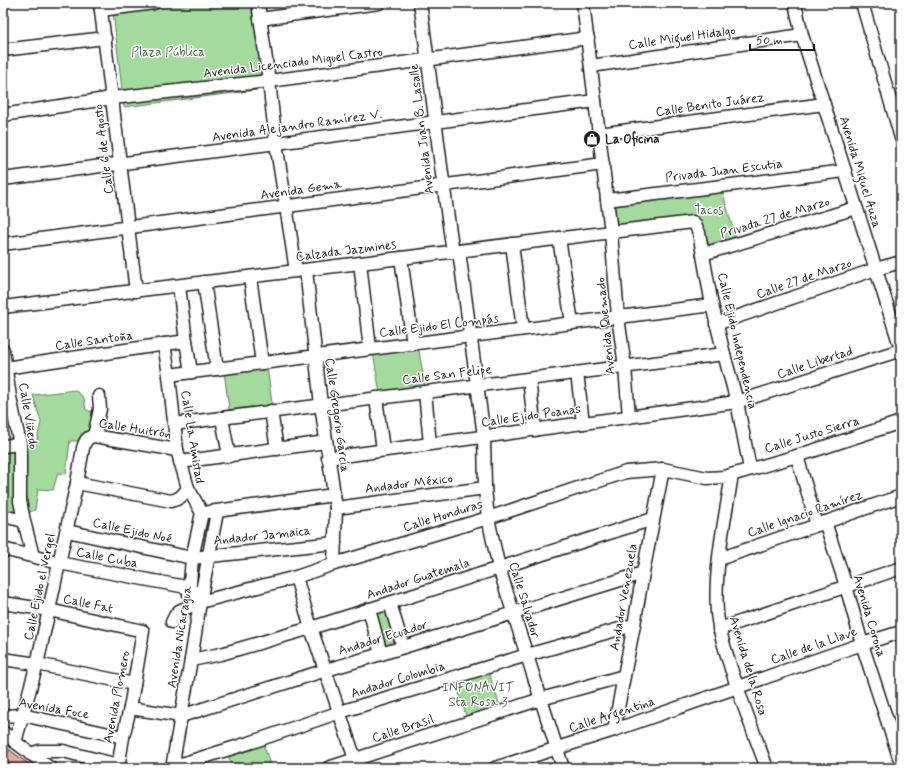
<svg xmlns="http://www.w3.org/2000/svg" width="904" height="771" viewBox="0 0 904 771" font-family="Mynerve,sans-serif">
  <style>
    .green { fill: #a4da9e; stroke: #607b5d }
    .building { fill: #e6ada0; stroke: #1c1c1c }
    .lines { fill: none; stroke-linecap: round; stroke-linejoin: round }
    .minor-casing { stroke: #1c1c1c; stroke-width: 15 }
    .minor { stroke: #fff; stroke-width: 12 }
    .labels { text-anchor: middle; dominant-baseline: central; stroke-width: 3; stroke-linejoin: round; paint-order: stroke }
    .street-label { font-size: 13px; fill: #1c1c1c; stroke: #fff }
    .park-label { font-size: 13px; fill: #4c5e4a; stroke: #fff }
    .poi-label { font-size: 13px; font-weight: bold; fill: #1c1c1c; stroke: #fff; text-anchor: start }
  </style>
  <rect width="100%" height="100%" fill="#fff"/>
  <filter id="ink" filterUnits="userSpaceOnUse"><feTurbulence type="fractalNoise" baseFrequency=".025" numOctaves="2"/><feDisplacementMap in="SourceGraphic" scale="8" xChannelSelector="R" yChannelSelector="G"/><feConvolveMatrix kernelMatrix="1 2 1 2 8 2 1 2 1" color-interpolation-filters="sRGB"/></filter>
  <g filter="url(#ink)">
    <g class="green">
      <polygon points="112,3 251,3 265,89 124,107"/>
      <polygon points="722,190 737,243 703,253 696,224 613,229 611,202"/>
      <polygon points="418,345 425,386 380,394 373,352"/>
      <polygon points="267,366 273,410 230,416 224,372"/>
      <polygon points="75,390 84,398 86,410 96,413 91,433 82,441 70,441 66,474 58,473 53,490 38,489 35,510 18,517 3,513 3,448 24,446 37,440 41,422 33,395"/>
      <polygon points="390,603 403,647 381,654 369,609"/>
      <polygon points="487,667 502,712 468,722 454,677"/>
      <polygon points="262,739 271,768 233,768 226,751"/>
    </g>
    <polygon class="building" points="3,745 34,768 3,768"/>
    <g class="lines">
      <g class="minor-casing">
        <g id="minor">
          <polyline points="100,3 136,291"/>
          <polyline points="258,3 269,81 276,143 286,206 296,271"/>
          <path d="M420,3C432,86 440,169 453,252"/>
          <polyline points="583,3 611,232 618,317 625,367 629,417"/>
          <polyline points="796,3 796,8 802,35 901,349"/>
          <polyline points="862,3 901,138"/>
          <polyline points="101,10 154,3"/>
          <polyline points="260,19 379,3"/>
          <polyline points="3,50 105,38"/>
          <polyline points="591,66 802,35"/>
          <polyline points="3,115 112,98 269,81 588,38"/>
          <polyline points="599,134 824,104"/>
          <polyline points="3,179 595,101"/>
          <polyline points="607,200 845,171"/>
          <polyline points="559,238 572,323"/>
          <polyline points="3,244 603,164"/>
          <polyline points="512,244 523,329"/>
          <polyline points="459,251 484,436 485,488 488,518 499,568 563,768"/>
          <polyline points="703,254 856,208"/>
          <polyline points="401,258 413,344"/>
          <polyline points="360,263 370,349"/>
          <polyline points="306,270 321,405 336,508 334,564"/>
          <polyline points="250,277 262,363"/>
          <polyline points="204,282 217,369"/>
          <polyline points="179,286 186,341 191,372"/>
          <polyline points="3,307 693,222 695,224 699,233 712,305 724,354 737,402 750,469"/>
          <polyline points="716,324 876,269 901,262"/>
          <polyline points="164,344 169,375 177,450 188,488 202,513"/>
          <polyline points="3,350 10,397 20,444 20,501 24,521 33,556"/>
          <polyline points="5,368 186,341"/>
          <polyline points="577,373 583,423"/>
          <polyline points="169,375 712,305"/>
          <polyline points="529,379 535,430"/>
          <polyline points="425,392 430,444"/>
          <polyline points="376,398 383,450"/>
          <polyline points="271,411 277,449"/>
          <polyline points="222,418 229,456"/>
          <polyline points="174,424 724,354"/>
          <polyline points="94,436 100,409 99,396"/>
          <polyline points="3,446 20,444"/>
          <polyline points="797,456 817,525"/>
          <polyline points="328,458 737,402 901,350"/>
          <polyline points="180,462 326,442"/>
          <path d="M732,475C725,519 714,568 717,612C718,629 724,645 729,662C740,698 754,733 767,768"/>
          <path d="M77,483L171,501C179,499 183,496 188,488"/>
          <polyline points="336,508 485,488"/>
          <polyline points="209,512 334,495"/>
          <polyline points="3,516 24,521"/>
          <polyline points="825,522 846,586 862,644 901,763"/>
          <polyline points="67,531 192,558 335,543"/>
          <polyline points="3,549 59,563 186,587 194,592 200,602"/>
          <polyline points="719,559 901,496"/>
          <polyline points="296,577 311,628 358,768"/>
          <polyline points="189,596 192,558 202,513"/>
          <polyline points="3,603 49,610 143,631 130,708 123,737 118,768"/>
          <polyline points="390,603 403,647"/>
          <polyline points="369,609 381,654"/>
          <polyline points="172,622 175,616 179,611 200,602 296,577 334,564 488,518 626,472 663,469 707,478 724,477 797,456 901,422"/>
          <polyline points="719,629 901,568"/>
          <polyline points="3,659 37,664 134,684"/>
          <polyline points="191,660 221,654 311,628 653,519"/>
          <polyline points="130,708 181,716 326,670 381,654 643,573"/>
          <polyline points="3,716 22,715 123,737"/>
          <polyline points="614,730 624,676 634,625 643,573 663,469"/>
          <polyline points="3,732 15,742 50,768"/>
          <path d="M15,742L37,664L49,610L59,563L77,483L83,448C85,441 87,437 94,436L177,450"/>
          <polyline points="30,754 40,751 63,751 118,765"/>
          <polyline points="172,767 252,742 340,712 527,655 634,625"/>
          <polyline points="172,768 181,716 191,660 200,602 217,512"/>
          <polyline points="328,768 541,699 624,676"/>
          <polyline points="495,768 614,730 862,644 901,632"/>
        </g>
      </g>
      <use href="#minor" class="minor"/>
    </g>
  </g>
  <defs>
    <g id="shop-disc" transform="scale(0.9)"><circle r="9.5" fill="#1c1c1c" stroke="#fff"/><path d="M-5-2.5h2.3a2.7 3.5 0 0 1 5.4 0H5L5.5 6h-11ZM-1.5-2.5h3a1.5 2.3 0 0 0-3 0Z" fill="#fff"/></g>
  </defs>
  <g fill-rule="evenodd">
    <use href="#shop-disc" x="592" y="139"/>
  </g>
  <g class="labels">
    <g class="street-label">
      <text transform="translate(682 38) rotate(-8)">Calle Miguel Hidalgo</text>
      <text transform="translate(293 63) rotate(-7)">Avenida Licenciado Miguel Castro</text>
      <text transform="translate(710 105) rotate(-8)">Calle Benito Juárez</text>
      <text transform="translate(297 126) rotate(-8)">Avenida Alejandro Ramírez V.</text>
      <text transform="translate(422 129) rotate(-97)">Avenida Juan B. Lasalle</text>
      <text transform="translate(104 149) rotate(-97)">Calle 6 de Agosto</text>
      <text transform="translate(724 171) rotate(-7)">Privada Juan Escutia</text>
      <text transform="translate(860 172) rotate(73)">Avenida Miguel Auza</text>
      <text transform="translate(301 190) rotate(-8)">Avenida Gema</text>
      <text transform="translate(775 218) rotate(-17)">Privada 27 de Marzo</text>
      <text transform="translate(346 251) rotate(-7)">Calzada Jazmines</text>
      <text transform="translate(804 279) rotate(-19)">Calle 27 de Marzo</text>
      <text transform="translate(439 326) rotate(-7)">Calle Ejido El Compás</text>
      <text transform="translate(606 326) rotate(-96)">Avenida Quemado</text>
      <text transform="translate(94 341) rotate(-8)">Calle Santoña</text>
      <text transform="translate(737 341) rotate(77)">Calle Ejido Independencia</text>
      <text transform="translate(815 363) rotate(-18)">Calle Libertad</text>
      <text transform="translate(447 375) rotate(-7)">Calle San Felipe</text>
      <text transform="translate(337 415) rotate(82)">Calle Gregorio García</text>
      <text transform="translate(28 416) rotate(81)">Calle Viñedo</text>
      <text transform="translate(531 416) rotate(-8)">Calle Ejido Poanas</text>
      <text transform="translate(135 429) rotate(9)">Calle Huitrón</text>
      <text transform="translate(812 435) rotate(-17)">Calle Justo Sierra</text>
      <text transform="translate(192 437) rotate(81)">Calle La Amistad</text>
      <text transform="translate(409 484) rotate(-7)">Andador México</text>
      <text transform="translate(805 514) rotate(-19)">Calle Ignacio Ramírez</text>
      <text transform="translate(443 516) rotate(-17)">Calle Honduras</text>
      <text transform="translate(132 531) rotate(12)">Calle Ejido Noé</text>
      <text transform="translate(262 536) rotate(-6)">Andador Jamaica</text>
      <text transform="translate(107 558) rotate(11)">Calle Cuba</text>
      <text transform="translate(418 579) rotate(-18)">Andador Guatemala</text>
      <text transform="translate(40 587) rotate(-78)">Calle Ejido el Vergel</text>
      <text transform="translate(624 597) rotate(-80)">Andador Venezuela</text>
      <text transform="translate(524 600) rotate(73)">Calle Salvador</text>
      <text transform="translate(88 604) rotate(12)">Calle Fat</text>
      <text transform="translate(869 616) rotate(73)">Avenida Corona</text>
      <text transform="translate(180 637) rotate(-81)">Avenida Nicaragua</text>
      <text transform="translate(383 638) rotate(-17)">Andador Ecuador</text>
      <text transform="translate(814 646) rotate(-19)">Calle de la Llave</text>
      <text transform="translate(748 666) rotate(73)">Avenida de la Rosa</text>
      <text transform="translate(398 680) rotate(-17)">Andador Colombia</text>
      <text transform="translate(117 697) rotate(-79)">Avenida Plomero</text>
      <text transform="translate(54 709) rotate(10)">Avenida Foce</text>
      <text transform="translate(612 715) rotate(-18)">Calle Argentina</text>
      <text transform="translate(403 729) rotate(-18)">Calle Brasil</text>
    </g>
    <g class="park-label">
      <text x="168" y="52">Plaza Pública</text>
      <text x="709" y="210">Tacos</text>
      <text x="478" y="687">INFONAVIT<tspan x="478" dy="15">Sta Rosa 3</tspan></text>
    </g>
    <g class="poi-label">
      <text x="605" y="139">La Oficina</text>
    </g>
  </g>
  <rect width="904" height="771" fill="none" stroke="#fff" stroke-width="16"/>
  <rect x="8" y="8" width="888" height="755" fill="none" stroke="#1c1c1c" stroke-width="1.5" filter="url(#ink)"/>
  <path d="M750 44v6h64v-6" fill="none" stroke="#1c1c1c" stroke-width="2"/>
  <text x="756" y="44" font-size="12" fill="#1c1c1c" stroke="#ffffff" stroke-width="3" paint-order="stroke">50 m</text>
</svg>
